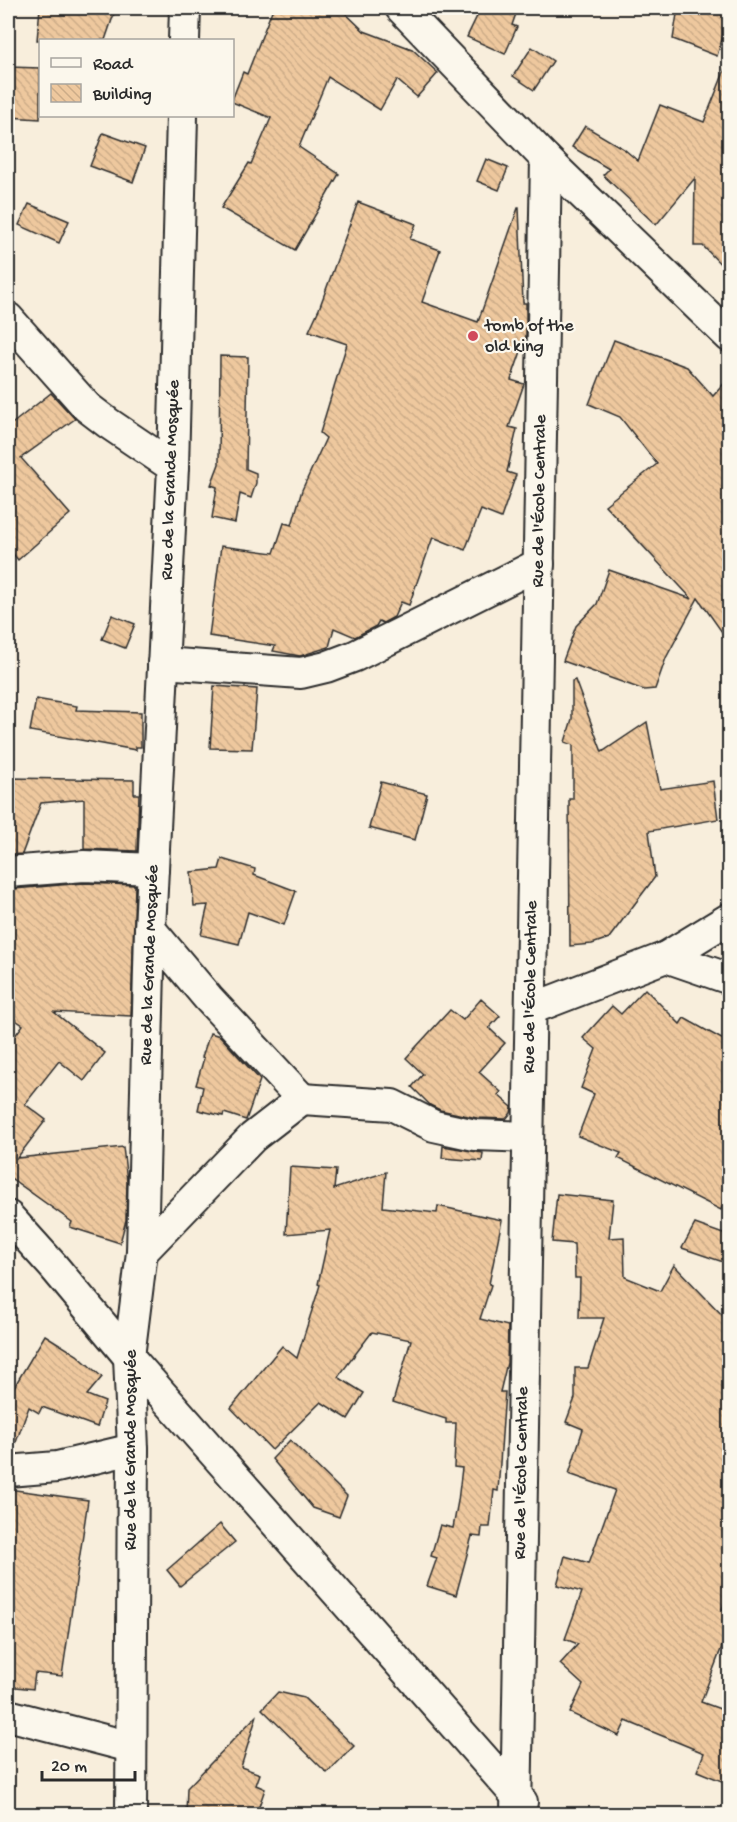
<svg xmlns="http://www.w3.org/2000/svg" width="737" height="1822" viewBox="0 0 737 1822" font-family="'Gochi Hand',sans-serif">
  <style>
    .building { fill: url(#building-back-hatch); stroke: #2b2b2b; stroke-width: 1.5 }
    .lines { fill: none; stroke-linecap: round; stroke-linejoin: round }
    .minor-casing { stroke: #2b2b2b; stroke-width: 34 }
    .minor { stroke: #fbf7ec; stroke-width: 30 }
    .poi-dot { fill: #d1495b; stroke: #fbf7ec; stroke-width: 2 }
    .labels { text-anchor: middle; dominant-baseline: central; stroke-width: 4.5; stroke-linejoin: round; paint-order: stroke }
    .poi-label { font-size: 18px; fill: #2b2b2b; stroke: #fbf7ec; text-anchor: start }
    .street-label { font-size: 18px; fill: #2b2b2b; stroke: #fbf7ec }
  </style>
  <defs>
    <pattern id="building-back-hatch" width="6" height="6" patternUnits="userSpaceOnUse" patternTransform="scale(1.5)"><rect width="6" height="6" fill="#eec89e"/><path d="M-1 5l2 2M0 0l6 6M5-1l2 2" fill="none" stroke="#ccac88"/></pattern>
  </defs>
  <rect width="100%" height="100%" fill="#f8eedc"/>
  <filter id="ink" filterUnits="userSpaceOnUse"><feTurbulence type="fractalNoise" baseFrequency=".0167" numOctaves="2"/><feDisplacementMap in="SourceGraphic" scale="12" xChannelSelector="R" yChannelSelector="G"/><feConvolveMatrix kernelMatrix="1 2 1 2 8 2 1 2 1" color-interpolation-filters="sRGB"/></filter>
  <g filter="url(#ink)">
    <g class="building">
      <polygon points="40,8 116,8 105,40 37,40"/>
      <polygon points="273,8 340,8 364,31 412,49 438,73 417,97 397,80 380,110 328,77 299,147 339,174 295,250 221,208 249,163 251,164 271,118 232,102 232,100 243,72 247,74"/>
      <polygon points="481,8 518,8 512,25 517,27 505,54 467,37"/>
      <polygon points="678,8 705,8 729,16 717,56 673,39"/>
      <polygon points="532,47 553,61 534,90 513,76"/>
      <polygon points="728,62 729,62 729,273 703,246 694,246 695,178 656,225 603,175 609,169 572,147 585,126 624,149 638,161 660,105 704,122"/>
      <polygon points="8,67 40,68 40,119 8,117"/>
      <polygon points="103,133 145,148 133,182 90,166"/>
      <polygon points="486,159 508,168 499,190 477,181"/>
      <polygon points="358,202 416,224 410,239 440,250 422,302 478,322 518,208 519,208 523,303 526,303 526,337 511,380 524,384 509,427 517,429 507,472 516,475 501,518 481,510 465,550 433,537 409,605 401,602 394,617 383,623 379,621 376,626 355,637 334,628 329,647 300,656 273,651 275,646 209,636 221,546 274,553 284,523 292,525 302,490 326,438 320,433 347,344 309,331 319,309"/>
      <polygon points="29,204 69,221 59,243 19,225"/>
      <polygon points="614,340 687,367 713,396 729,378 729,642 698,598 666,658 655,689 644,690 563,661 576,626 597,604 609,570 692,599 605,505 657,464 620,417 589,404"/>
      <polygon points="220,356 248,357 246,469 256,473 256,483 251,498 240,494 235,523 212,518 217,487 211,485 219,464"/>
      <polygon points="51,393 75,419 21,458 70,514 18,560 8,548 8,427"/>
      <polygon points="112,615 135,624 125,648 102,639"/>
      <polygon points="575,680 602,752 647,722 660,789 713,781 718,819 649,831 655,877 609,938 592,944 570,946 569,799 573,799 573,745 565,742 572,719 572,681"/>
      <polygon points="214,686 257,689 252,749 210,748"/>
      <polygon points="36,699 77,706 76,710 141,712 141,747 136,747 136,750 30,731"/>
      <polygon points="8,778 134,780 134,794 139,794 137,851 84,849 84,799 41,803 22,854 8,855"/>
      <polygon points="381,782 427,794 415,840 369,828"/>
      <polygon points="222,859 255,869 254,875 296,891 284,925 248,912 239,944 201,935 208,905 194,906 191,872 219,869"/>
      <polygon points="84,883 135,885 131,1016 54,1012 105,1053 84,1081 59,1061 25,1104 46,1120 17,1158 123,1147 127,1181 126,1220 120,1243 70,1227 72,1222 8,1176 8,1045 23,1025 8,1015 8,906 14,889"/>
      <polygon points="645,989 680,1024 684,1018 729,1043 729,1187 721,1210 618,1158 621,1153 578,1136 594,1094 581,1088 596,1049 583,1038 612,1006 621,1014"/>
      <polygon points="481,999 500,1016 489,1028 505,1043 479,1072 501,1092 498,1095 512,1107 511,1113 506,1119 477,1118 440,1110 430,1105 412,1087 423,1074 406,1058 450,1010 463,1020"/>
      <polygon points="210,1033 220,1036 260,1080 246,1120 224,1113 223,1116 198,1110 203,1087 196,1085 204,1058 202,1057"/>
      <polygon points="443,1146 483,1153 482,1161 442,1158"/>
      <polygon points="290,1167 336,1170 334,1189 386,1172 383,1207 437,1213 438,1206 502,1220 489,1284 491,1285 480,1319 508,1326 507,1363 500,1392 505,1392 498,1491 494,1490 490,1527 482,1527 481,1537 472,1536 456,1595 427,1586 437,1558 431,1556 440,1525 453,1528 458,1501 462,1468 454,1467 456,1423 446,1423 446,1419 393,1402 411,1340 372,1332 338,1377 364,1393 348,1419 321,1402 272,1450 231,1408 282,1346 297,1358 320,1285 318,1284 330,1230 286,1234"/>
      <polygon points="557,1194 613,1200 609,1238 624,1237 625,1277 660,1291 674,1265 729,1322 729,1594 722,1609 729,1613 729,1628 701,1702 723,1710 729,1694 729,1784 697,1771 704,1753 626,1721 619,1736 570,1713 583,1685 560,1664 578,1644 565,1639 582,1592 557,1585 565,1556 589,1563 615,1490 569,1474 583,1429 566,1422 575,1398 575,1368 588,1368 604,1318 579,1318 580,1278 575,1278 574,1244 552,1242"/>
      <polygon points="695,1224 729,1236 729,1264 682,1248"/>
      <polygon points="45,1335 77,1355 102,1377 87,1395 105,1402 97,1427 42,1407 39,1413 29,1407 12,1453 8,1454 8,1397"/>
      <polygon points="290,1440 347,1496 339,1517 313,1508 272,1459"/>
      <polygon points="8,1489 88,1500 62,1676 35,1673 33,1689 8,1686"/>
      <polygon points="220,1524 235,1542 180,1586 167,1570"/>
      <polygon points="278,1692 304,1698 354,1746 327,1773 262,1709"/>
      <polygon points="257,1715 241,1767 260,1774 256,1785 265,1789 256,1815 186,1815 187,1788"/>
    </g>
    <g class="lines">
      <g class="minor-casing">
        <g id="minor">
          <polyline points="401,8 546,159 730,337"/>
          <polyline points="184,40 185,8"/>
          <polyline points="8,318 87,407 108,423 173,467"/>
          <polyline points="163,663 301,673 326,667 355,656 539,564"/>
          <polyline points="8,872 84,866 153,869"/>
          <polyline points="666,957 730,979"/>
          <polyline points="531,1009 666,957 730,918"/>
          <polyline points="302,1099 392,1105 434,1126 475,1135 528,1137"/>
          <polyline points="8,1216 54,1267 129,1357 522,1802"/>
          <polyline points="142,1252 253,1137 302,1099 208,998 150,929"/>
          <polyline points="8,1471 57,1467 133,1449"/>
          <polyline points="8,1715 131,1747"/>
          <polyline points="131,1814 133,1449 129,1357 142,1252 150,929 173,467 182,116"/>
          <polyline points="516,1814 546,159"/>
        </g>
      </g>
      <use href="#minor" class="minor"/>
    </g>
  </g>
  <circle class="poi-dot" cx="473" cy="336" r="6"/>
  <g class="labels">
    <g class="poi-label">
      <text x="485" y="326">tomb of the<tspan x="485" dy="21">old king</tspan></text>
    </g>
    <g class="street-label">
      <text transform="translate(171 480) rotate(-88)">Rue de la Grande Mosquée</text>
      <text transform="translate(540 501) rotate(-89)">Rue de l'École Centrale</text>
      <text transform="translate(150 965) rotate(-88)">Rue de la Grande Mosquée</text>
      <text transform="translate(531 987) rotate(-89)">Rue de l'École Centrale</text>
      <text transform="translate(131 1450) rotate(-90)">Rue de la Grande Mosquée</text>
      <text transform="translate(522 1473) rotate(-89)">Rue de l'École Centrale</text>
    </g>
  </g>
  <rect width="737" height="1822" fill="none" stroke="#fbf7ec" stroke-width="30"/>
  <rect x="15" y="15" width="707" height="1792" fill="none" stroke="#2b2b2b" stroke-width="2" filter="url(#ink)"/>
  <rect x="39" y="39" width="195" height="78" fill="#fbf7ec" stroke="#a8a59f" stroke-width="1.5"/>
  <rect x="51" y="58" width="30" height="9" fill="#fbf7ec" stroke="#a8a59f" stroke-width="1.5"/>
  <text x="93" y="69" font-size="18" fill="#2b2b2b">Road</text>
  <rect x="51" y="84" width="30" height="18" fill="url(#building-back-hatch)" stroke="#a8a59f" stroke-width="1.5"/>
  <text x="93" y="99" font-size="18" fill="#2b2b2b">Building</text>
  <path d="M42 1771v9h93v-9" fill="none" stroke="#2b2b2b" stroke-width="3"/>
  <text x="51" y="1771" font-size="18" fill="#2b2b2b" stroke="#fbf7ec" stroke-width="4.5" paint-order="stroke">20 m</text>
</svg>
